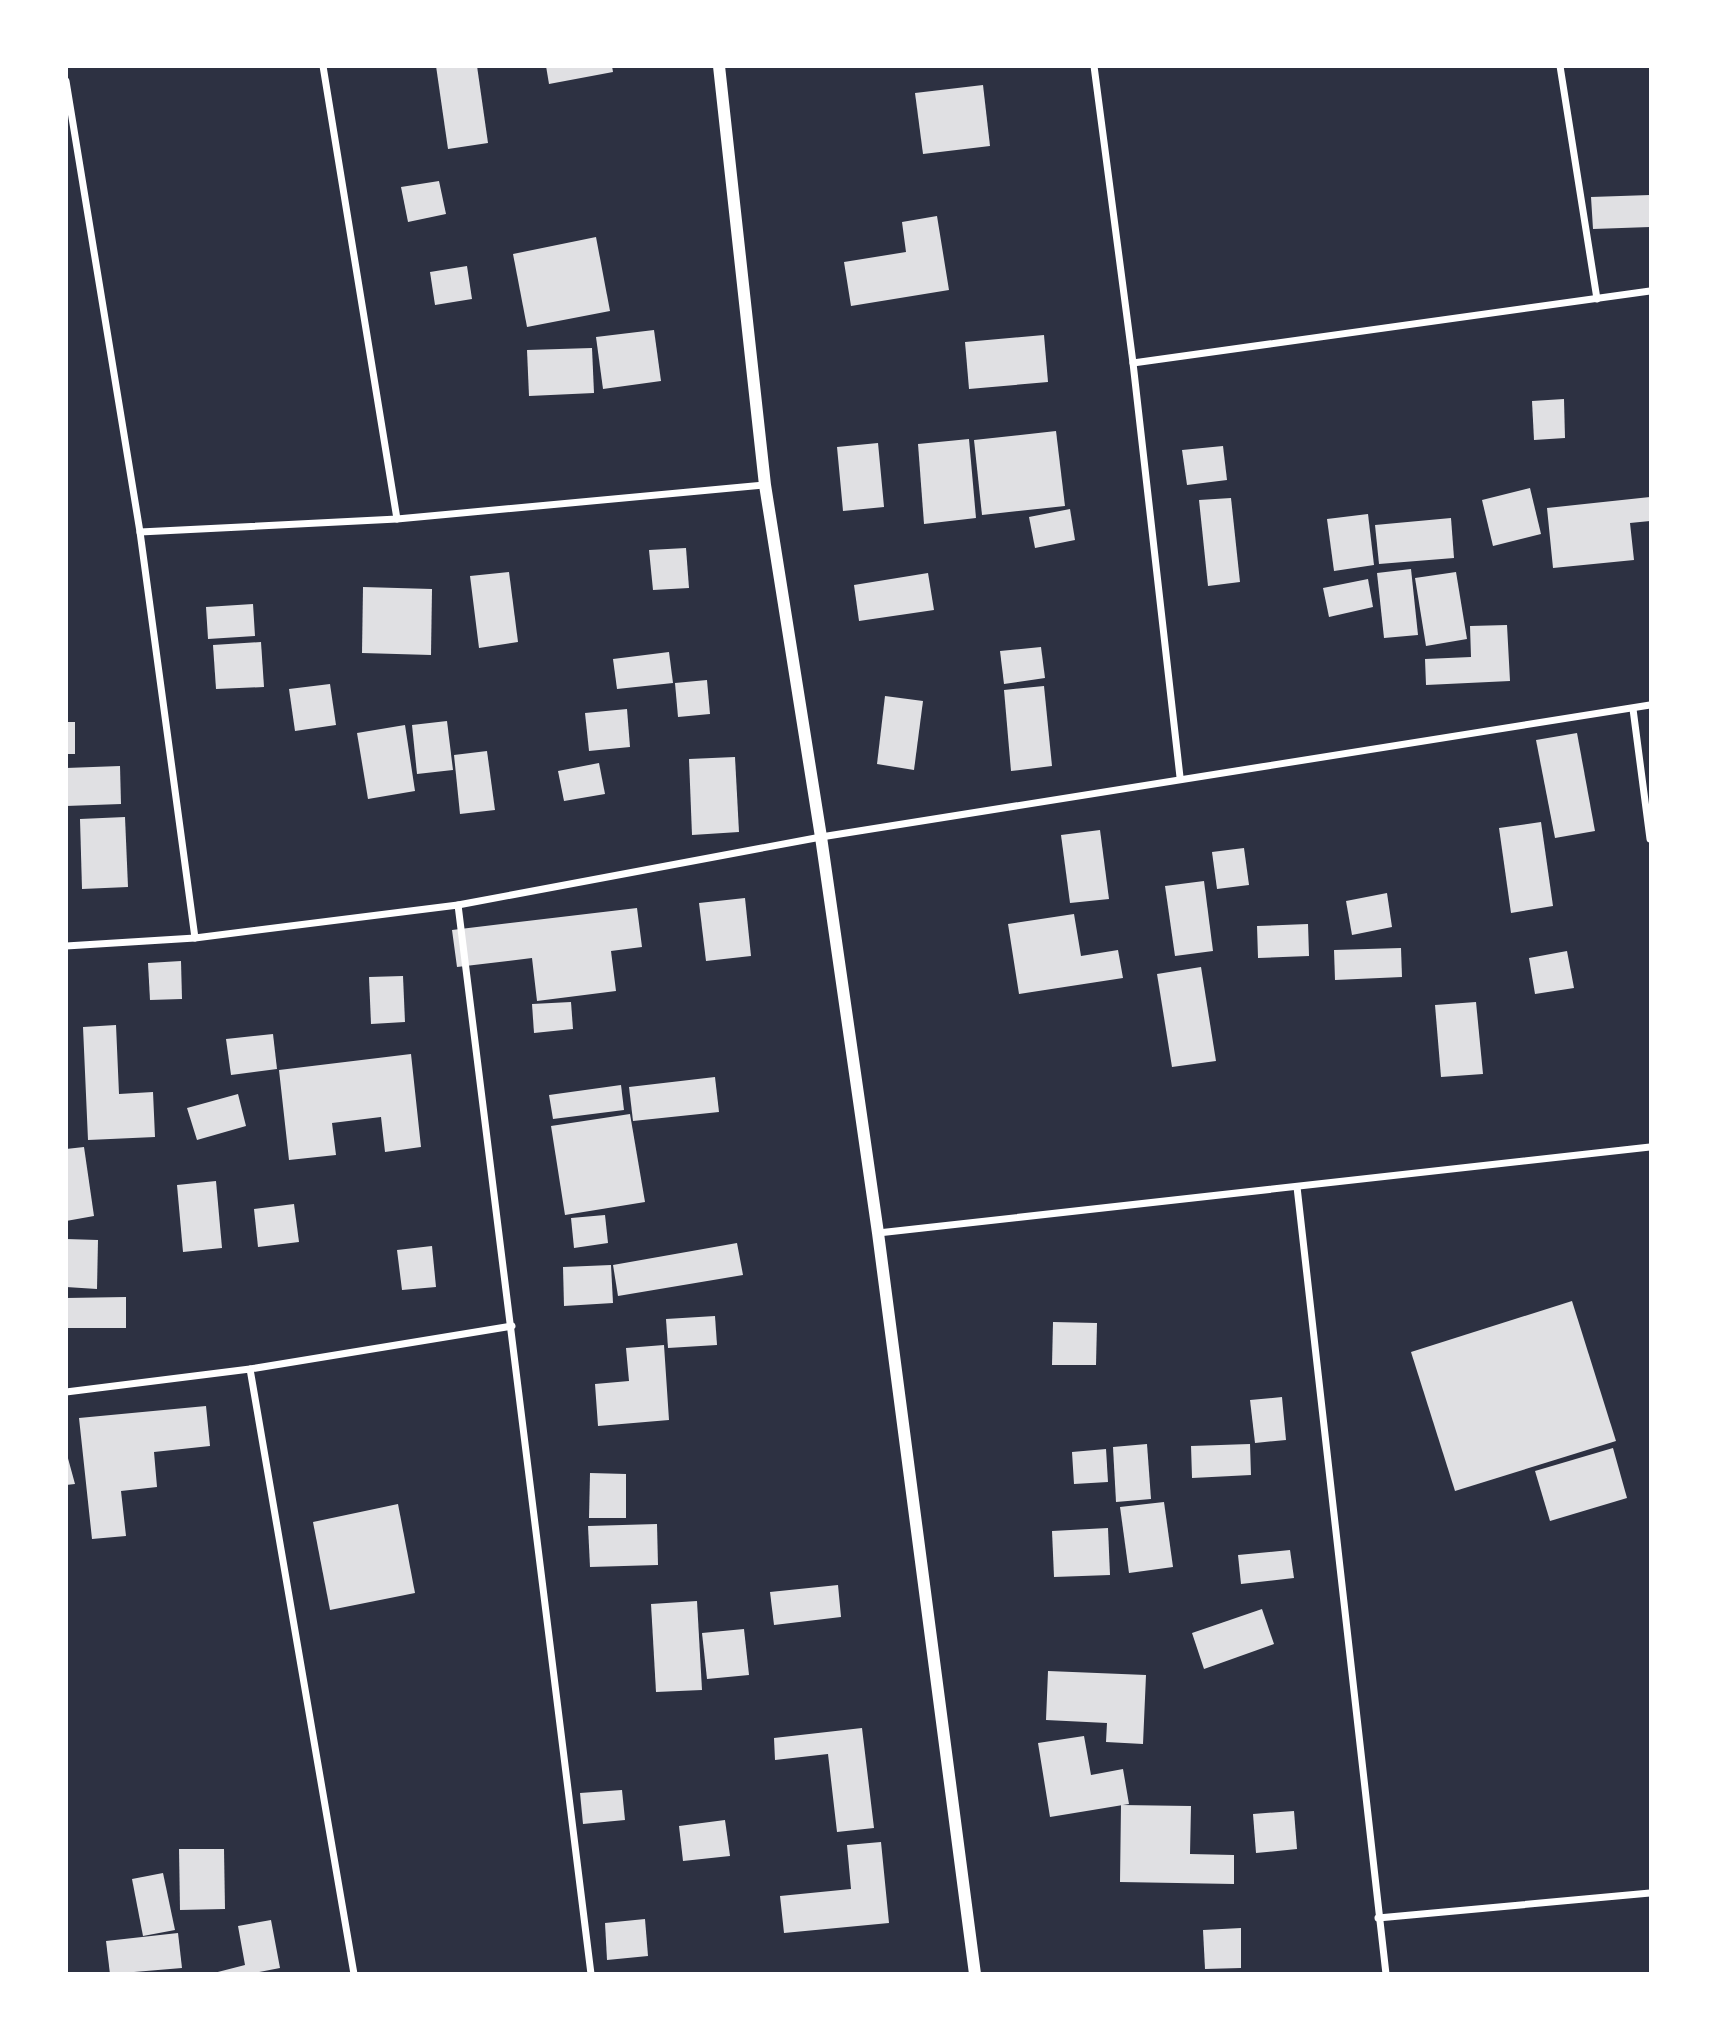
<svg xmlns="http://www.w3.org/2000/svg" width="1717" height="2040" viewBox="0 0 1717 2040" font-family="'Fira Sans Condensed',sans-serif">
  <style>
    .building { fill: #e0e0e3 }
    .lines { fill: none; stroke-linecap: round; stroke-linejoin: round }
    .minor { stroke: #fff; stroke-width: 7 }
    .tertiary { stroke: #fff; stroke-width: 12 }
  </style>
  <rect width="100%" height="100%" fill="#2d3142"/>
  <g class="building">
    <polygon points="436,66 477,66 488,143 448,149"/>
    <polygon points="546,66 612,66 613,72 549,84"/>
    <polygon points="983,85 990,146 923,154 915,93"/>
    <polygon points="439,181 446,214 408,222 401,187"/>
    <polygon points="1650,195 1650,227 1593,229 1591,197"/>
    <polygon points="937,216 949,290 851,306 844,262 906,252 902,222"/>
    <polygon points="596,237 610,311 527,327 513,254"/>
    <polygon points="467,266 472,299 435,305 430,272"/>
    <polygon points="654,330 661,381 603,389 596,337"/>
    <polygon points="1044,335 1048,382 969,389 965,342"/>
    <polygon points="592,348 594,393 529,396 527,350"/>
    <polygon points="1564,399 1565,438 1534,440 1532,401"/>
    <polygon points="1056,431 1065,506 982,515 974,440"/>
    <polygon points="969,439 976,518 924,524 918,444"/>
    <polygon points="878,443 884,507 843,511 837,447"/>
    <polygon points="1223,446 1227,480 1187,485 1182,450"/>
    <polygon points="1530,488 1541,534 1493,546 1482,500"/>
    <polygon points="1650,497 1650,521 1630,523 1634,560 1553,568 1547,508"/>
    <polygon points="1231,498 1240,582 1208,586 1199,500"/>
    <polygon points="1070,509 1075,540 1035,548 1029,517"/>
    <polygon points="1368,514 1374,565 1334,571 1327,519"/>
    <polygon points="1451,518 1454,558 1379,564 1375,525"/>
    <polygon points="686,548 689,588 653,590 649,550"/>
    <polygon points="1411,569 1418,635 1384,638 1377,573"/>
    <polygon points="509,572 518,642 479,648 470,576"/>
    <polygon points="1456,572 1467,639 1426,646 1415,578"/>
    <polygon points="928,573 934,610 859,621 854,585"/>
    <polygon points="1368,579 1373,607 1329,617 1323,588"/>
    <polygon points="363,587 432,589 431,655 362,653"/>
    <polygon points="253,604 255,636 208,639 206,607"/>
    <polygon points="1507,625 1510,681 1426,685 1425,659 1471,657 1470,626"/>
    <polygon points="261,642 264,687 216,689 213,645"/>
    <polygon points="1041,647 1045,678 1004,684 1000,651"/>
    <polygon points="669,652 673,683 617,689 613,659"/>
    <polygon points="707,680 710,714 678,717 675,683"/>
    <polygon points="330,684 336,725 295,731 289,689"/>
    <polygon points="1044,686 1052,766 1011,771 1004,690"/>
    <polygon points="885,696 923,701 914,770 877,764"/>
    <polygon points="627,709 630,747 589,751 585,713"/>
    <polygon points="447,721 453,770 417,774 412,725"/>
    <rect x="66" y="722" width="9" height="32"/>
    <polygon points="405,725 415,791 368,799 357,733"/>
    <polygon points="1577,733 1595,831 1555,838 1536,740"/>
    <polygon points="487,751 495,810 460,814 454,755"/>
    <polygon points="735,757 739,832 692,835 689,759"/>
    <polygon points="599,763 605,794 564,801 558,771"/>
    <polygon points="120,766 121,804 66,806 66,768"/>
    <polygon points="125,817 128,887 82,889 80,819"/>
    <polygon points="1541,822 1553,906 1511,913 1499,828"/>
    <polygon points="1100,830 1109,899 1070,903 1061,835"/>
    <polygon points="1244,848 1249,885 1217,889 1212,852"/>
    <polygon points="1204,881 1213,951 1175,956 1165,886"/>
    <polygon points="1387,893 1392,927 1352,935 1346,901"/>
    <polygon points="745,898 751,956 706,961 699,903"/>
    <polygon points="637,908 642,947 611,951 616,991 537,1001 532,958 457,967 452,930"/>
    <polygon points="1074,914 1081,956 1118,950 1123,978 1019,994 1008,924"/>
    <polygon points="1308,924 1309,956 1258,958 1257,926"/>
    <polygon points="1401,948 1402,977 1335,980 1334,950"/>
    <polygon points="1567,951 1574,988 1535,994 1529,958"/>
    <polygon points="181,961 182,999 150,1000 148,963"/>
    <polygon points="1201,967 1216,1061 1172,1067 1157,974"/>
    <polygon points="403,976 405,1022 371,1024 369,977"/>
    <polygon points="571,1002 573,1029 534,1033 532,1004"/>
    <polygon points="1476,1002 1483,1074 1441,1077 1435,1005"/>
    <polygon points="116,1025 119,1094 153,1092 155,1137 88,1140 83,1027"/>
    <polygon points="273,1034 277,1069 231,1075 226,1039"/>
    <polygon points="411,1054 421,1147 385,1152 381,1117 332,1123 336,1155 289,1160 279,1070"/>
    <polygon points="715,1077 719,1112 633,1121 629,1087"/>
    <polygon points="621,1085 624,1110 553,1119 549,1095"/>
    <polygon points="238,1094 246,1126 197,1140 187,1108"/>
    <polygon points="630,1114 645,1202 565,1215 551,1126"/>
    <polygon points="84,1147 94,1216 66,1221 66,1149"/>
    <polygon points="216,1181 222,1248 183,1252 177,1185"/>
    <polygon points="294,1204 299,1242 258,1247 254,1209"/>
    <polygon points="605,1215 608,1243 574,1248 571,1218"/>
    <polygon points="66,1239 98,1240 97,1289 66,1287"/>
    <polygon points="737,1243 743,1275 618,1296 613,1265"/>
    <polygon points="432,1246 436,1287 402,1290 397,1250"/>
    <polygon points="611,1265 613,1303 564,1306 563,1267"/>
    <polygon points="126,1297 126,1328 67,1328 66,1298"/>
    <polygon points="1572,1301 1616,1441 1455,1491 1411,1352"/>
    <polygon points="715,1316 717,1345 668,1348 666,1319"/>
    <polygon points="1053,1322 1097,1323 1096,1365 1052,1365"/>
    <polygon points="664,1345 669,1420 598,1426 595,1384 629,1381 626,1348"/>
    <polygon points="1282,1397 1286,1440 1255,1443 1250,1400"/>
    <polygon points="206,1406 210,1446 154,1452 157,1487 121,1491 126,1536 92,1539 79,1418"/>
    <polygon points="1147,1444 1151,1499 1116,1502 1113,1447"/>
    <polygon points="1250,1444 1251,1475 1192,1478 1191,1446"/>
    <polygon points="1613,1448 1627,1498 1550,1521 1535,1471"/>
    <polygon points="1106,1449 1108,1482 1074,1484 1072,1452"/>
    <polygon points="66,1451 75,1484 66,1485"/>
    <polygon points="590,1473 626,1474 626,1518 589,1518"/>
    <polygon points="1164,1502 1173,1567 1129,1573 1120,1507"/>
    <polygon points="398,1504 415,1593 330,1610 313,1522"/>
    <polygon points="657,1524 658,1565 590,1567 588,1526"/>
    <polygon points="1108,1528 1110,1575 1054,1577 1052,1531"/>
    <polygon points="1290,1550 1294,1578 1241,1584 1238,1555"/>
    <polygon points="838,1585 841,1617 774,1625 770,1592"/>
    <polygon points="697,1601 702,1690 656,1692 651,1604"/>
    <polygon points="1262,1609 1274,1644 1204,1669 1192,1633"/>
    <polygon points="744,1629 749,1675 707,1679 702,1633"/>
    <polygon points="1048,1671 1146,1675 1143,1744 1106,1742 1107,1723 1046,1720"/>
    <polygon points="862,1728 874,1828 837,1832 828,1754 775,1760 774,1738"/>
    <polygon points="1084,1736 1091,1775 1123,1769 1129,1804 1050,1817 1038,1743"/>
    <polygon points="622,1790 625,1820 583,1824 580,1793"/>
    <polygon points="1121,1805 1191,1806 1190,1854 1234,1855 1234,1884 1120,1882"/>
    <polygon points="1294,1811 1297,1849 1256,1853 1253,1814"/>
    <polygon points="725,1820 730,1856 683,1861 679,1826"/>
    <polygon points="881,1842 889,1923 784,1933 780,1896 851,1889 847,1845"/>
    <polygon points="179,1849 224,1849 225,1909 180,1910"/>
    <polygon points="163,1873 175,1930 143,1936 132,1879"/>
    <polygon points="645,1919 648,1956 607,1960 605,1923"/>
    <polygon points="271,1920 280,1968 249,1974 210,1974 245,1965 238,1926"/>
    <polygon points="1241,1928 1241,1968 1205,1969 1203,1930"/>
    <polygon points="178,1933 182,1968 110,1974 106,1941"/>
  </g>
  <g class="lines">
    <g class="minor">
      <polyline points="323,66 397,519"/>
      <polyline points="1094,66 1133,363 1180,777"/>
      <polyline points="1560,66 1597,299"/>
      <polyline points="66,81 140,532 195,938"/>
      <polyline points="1133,363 1650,291"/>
      <polyline points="140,532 397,519 765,485"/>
      <polyline points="1633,709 1650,839"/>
      <polyline points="458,905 591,1974"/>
      <polyline points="66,946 195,938 458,905 821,837 1650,705"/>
      <polyline points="1297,1187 1386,1974"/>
      <polyline points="878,1233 1650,1147"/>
      <polyline points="250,1369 354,1974"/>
      <polyline points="66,1392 250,1369 512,1326"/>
      <polyline points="1378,1918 1650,1893"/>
    </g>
    <polyline class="tertiary" points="719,66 765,485 821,837 878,1233 975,1974"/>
  </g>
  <rect width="1717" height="2040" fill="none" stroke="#ffffff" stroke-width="136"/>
</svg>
